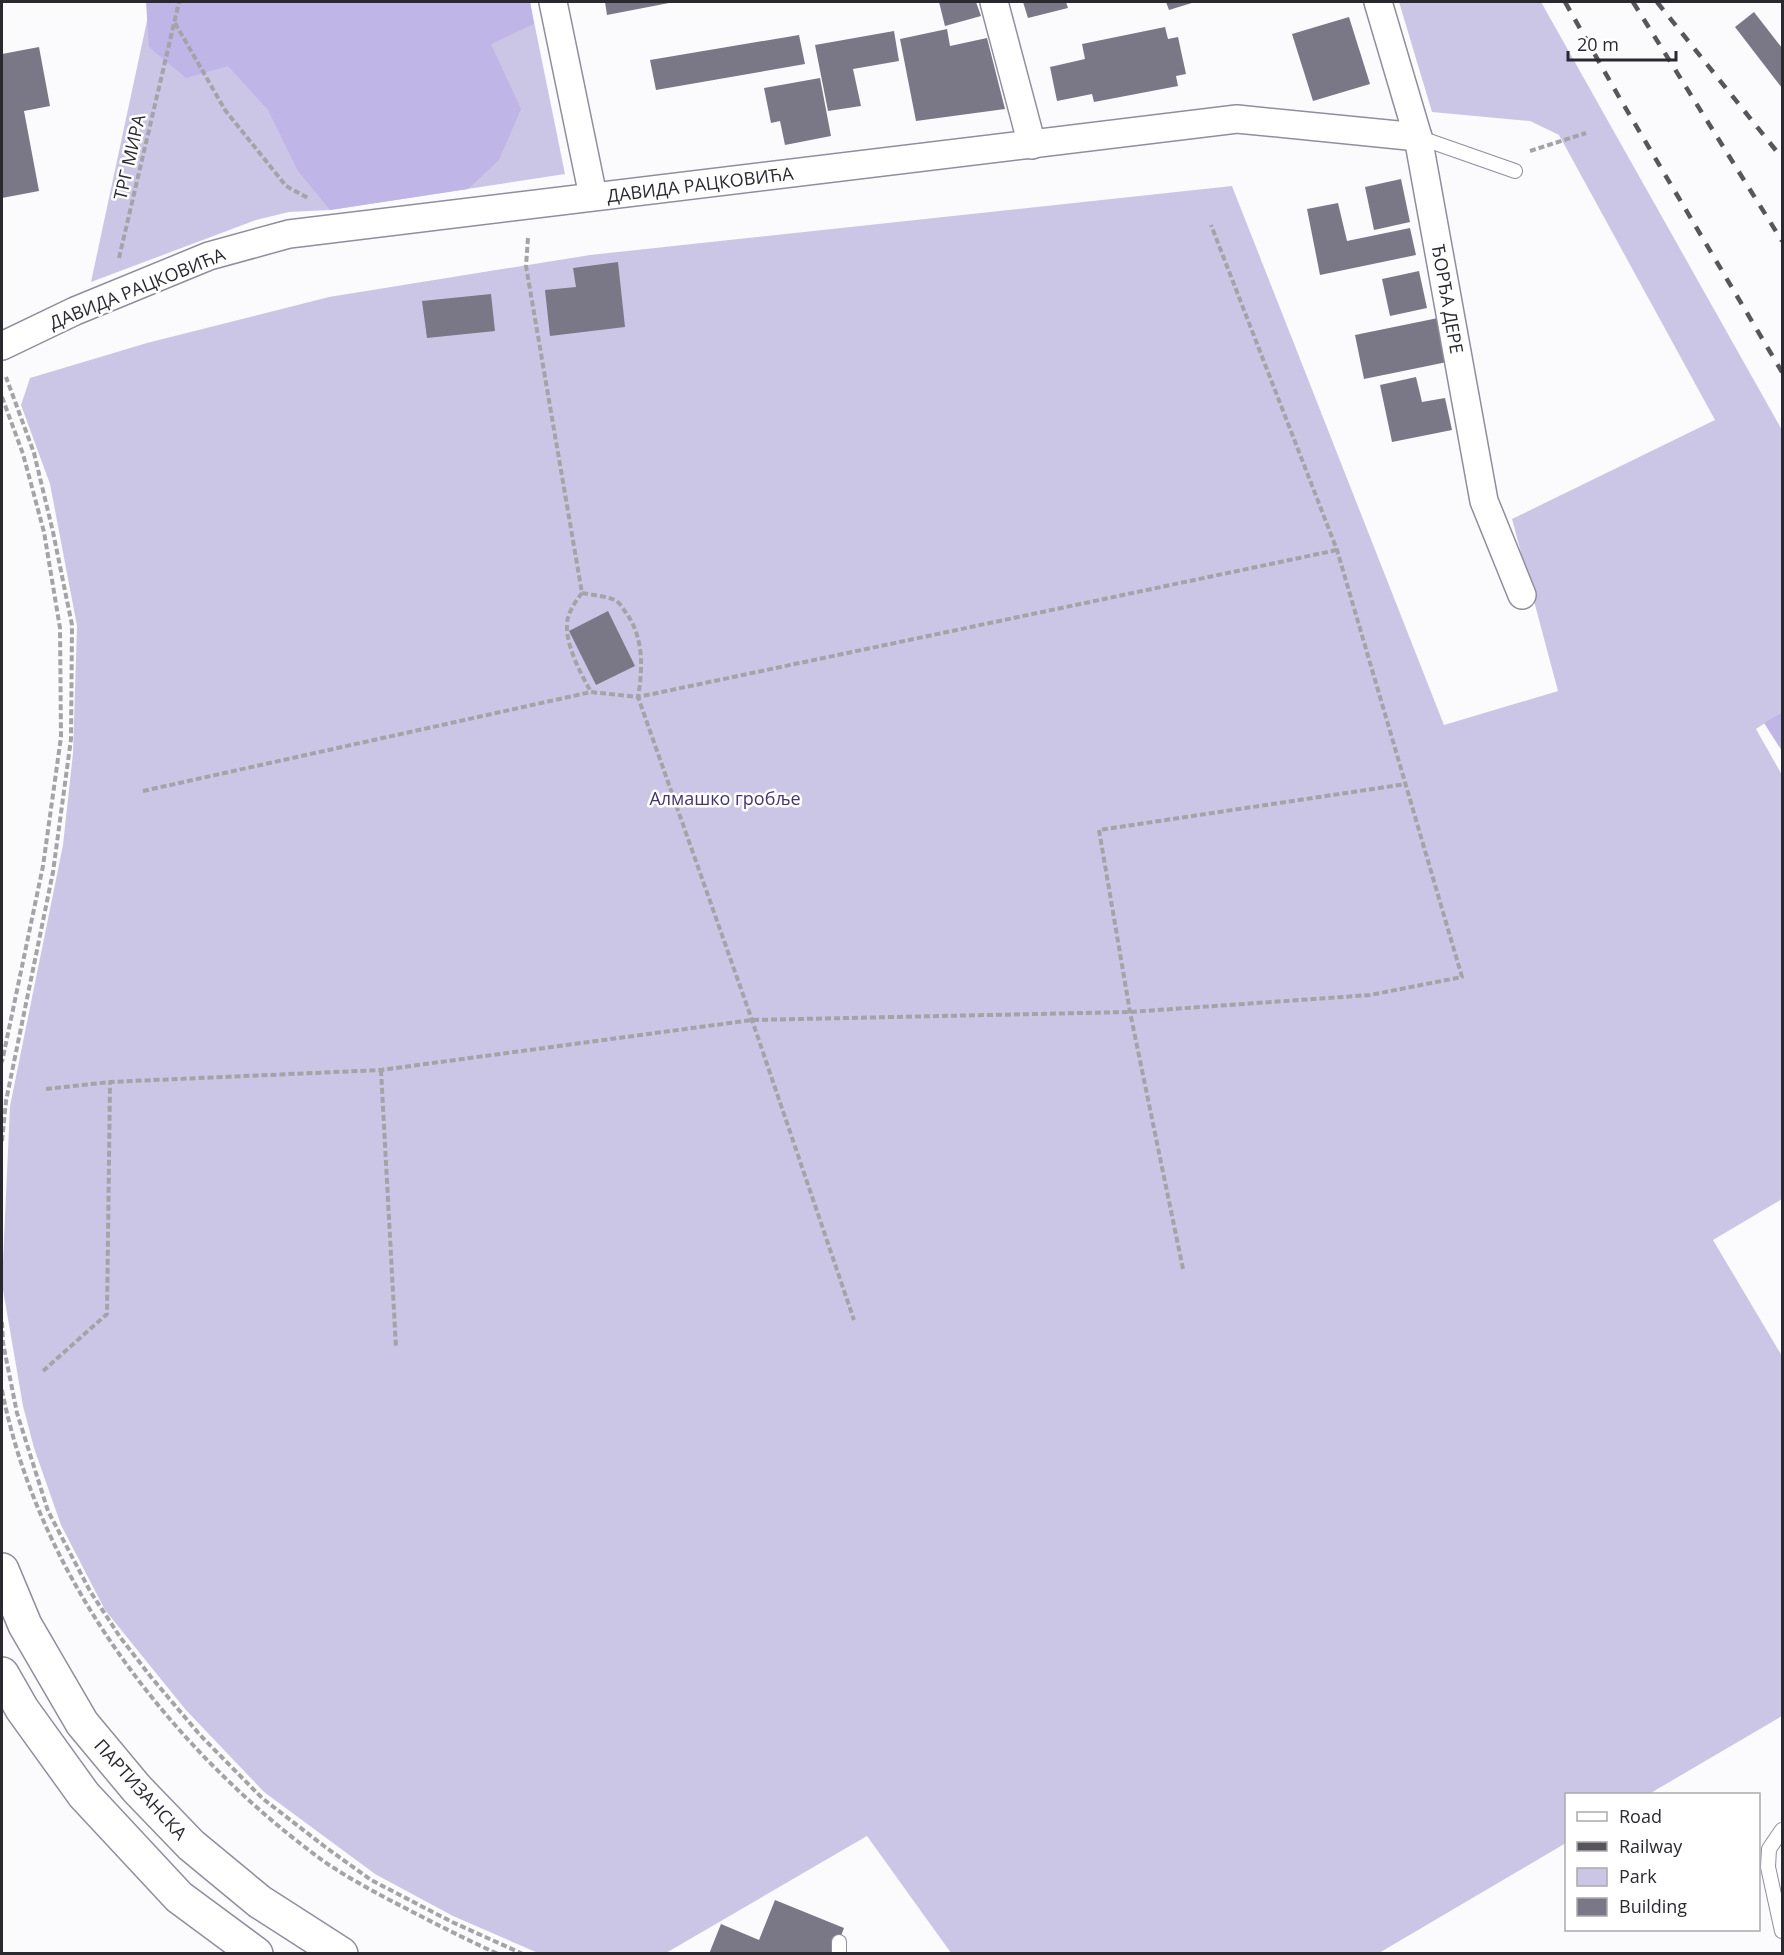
<svg xmlns="http://www.w3.org/2000/svg" width="1784" height="1955" viewBox="0 0 1784 1955" font-family="'Open Sans',sans-serif">
  <style>
    .green { fill: #ccc6e6 }
    .forest { fill: #bfb5e6 }
    .building { fill: #7a7787 }
    .lines { fill: none; stroke-linecap: round; stroke-linejoin: round }
    .lane-casing { stroke: #908d9d; stroke-width: 16 }
    .street-casing { stroke: #908d9d; stroke-width: 30 }
    .secondary-casing { stroke: #908d9d; stroke-width: 36 }
    .path { stroke: #a4a3a8; stroke-width: 4; stroke-dasharray: 6 3; stroke-linecap: butt }
    .lane { stroke: #fff; stroke-width: 14 }
    .street { stroke: #fff; stroke-width: 27 }
    .secondary { stroke: #fff; stroke-width: 33 }
    .rail { stroke: #58565c; stroke-width: 4.5; stroke-dasharray: 10 10; stroke-linecap: butt }
    .labels { text-anchor: middle; dominant-baseline: central; stroke-width: 5; stroke-linejoin: round; paint-order: stroke }
    .street-label { font-size: 18px; fill: #2b2930; stroke: #fff }
    .park-label { font-size: 18px; fill: #453471; stroke: #fff }
  </style>
  <rect width="100%" height="100%" fill="#fbfbfe"/>
  <g class="green">
    <polygon points="151,2 530,2 565,174 330,210 289,212 256,220 91,282"/>
    <polygon points="1399,2 1541,2 1782,430 1782,712 1756,729 1782,775 1782,1199 1713,1240 1782,1356 1782,1716 1649,1794 1566,1794 1566,1843 1379,1953 951,1953 867,1836 666,1953 538,1953 453,1916 375,1874 264,1792 185,1709 105,1610 61,1525 34,1448 23,1406 2,1284 10,1106 63,845 73,753 77,626 50,484 21,405 30,378 147,343 329,297 590,255 1232,186 1444,725 1558,691 1512,519 1715,420 1559,135 1530,121 1432,112"/>
  </g>
  <g class="forest">
    <polygon points="146,2 530,2 534,24 491,44 521,109 499,160 468,189 330,210 298,171 268,110 228,66 186,78 149,47"/>
    <polygon points="1782,712 1782,751 1764,723"/>
  </g>
  <g class="building">
    <polygon points="605,2 668,2 669,3 607,15"/>
    <polygon points="939,2 976,2 981,16 945,26"/>
    <polygon points="1023,2 1066,2 1068,8 1028,18"/>
    <polygon points="1166,2 1195,2 1169,10"/>
    <polygon points="1754,12 1782,48 1782,88 1735,27"/>
    <polygon points="1349,17 1370,84 1313,101 1292,34"/>
    <polygon points="1165,27 1168,39 1178,37 1186,74 1176,76 1178,86 1094,102 1092,94 1057,101 1050,67 1085,59 1082,44"/>
    <polygon points="947,29 950,46 987,38 1005,109 916,121 900,39"/>
    <polygon points="894,31 899,61 853,69 861,106 828,111 815,45"/>
    <polygon points="799,35 805,64 656,90 650,60"/>
    <polygon points="39,47 50,106 24,111 39,191 2,198 2,54"/>
    <polygon points="820,78 831,136 785,145 780,121 771,123 764,88"/>
    <polygon points="1401,179 1410,222 1374,230 1365,187"/>
    <polygon points="1338,203 1347,241 1410,228 1416,255 1320,275 1307,209"/>
    <polygon points="618,262 625,327 550,336 545,290 576,287 573,268"/>
    <polygon points="1419,271 1427,308 1390,316 1382,279"/>
    <polygon points="491,294 495,331 427,338 422,301"/>
    <polygon points="1438,318 1447,362 1364,379 1355,335"/>
    <polygon points="1416,377 1422,402 1445,398 1452,430 1392,442 1380,385"/>
    <polygon points="608,611 635,666 596,685 569,631"/>
    <polygon points="775,1900 844,1928 834,1954 709,1954 721,1924 759,1940"/>
  </g>
  <g class="lines">
    <g class="lane-casing">
      <g id="lane">
        <polyline points="1418,137 1515,171"/>
        <polyline points="1782,1830 1769,1849 1768,1867 1782,1931"/>
        <polyline points="839,1954 839,1942"/>
      </g>
    </g>
    <g class="street-casing">
      <g id="street">
        <polyline points="553,2 593,196"/>
        <polyline points="994,2 1032,145"/>
        <polyline points="1378,2 1418,137 1484,501 1522,595"/>
        <polyline points="2,346 75,311 209,256 289,234 1237,119 1418,137"/>
      </g>
    </g>
    <g class="secondary-casing">
      <g id="secondary">
        <polyline points="2,1570 25,1625 82,1723 137,1789 191,1845 260,1902 341,1954"/>
        <polyline points="2,1674 22,1709 84,1795 179,1897 256,1954"/>
      </g>
    </g>
    <g class="path">
      <polyline points="175,23 225,110 286,186 308,198"/>
      <polyline points="1530,151 1586,133"/>
      <path d="M528,238L526,266L582,593C592,595 606,596 615,600C619,602 622,607 624,610C644,635 643,668 638,697L1337,550"/>
      <polyline points="119,258 179,2"/>
      <polyline points="2,397 23,454 44,532 60,628 61,737 43,866 2,1062"/>
      <path d="M582,593C575,602 566,615 567,627C567,648 581,674 591,692L638,697L752,1020L854,1320"/>
      <polyline points="143,791 591,692"/>
      <polyline points="381,1070 396,1348"/>
      <polyline points="46,1089 110,1082 381,1070 752,1020 1130,1012 1370,995 1462,977 1337,550 1211,225"/>
      <polyline points="2,1141 6,1101 53,872 71,739 72,625 53,532 34,453 6,377"/>
      <polyline points="1183,1269 1130,1012 1099,830 1406,784"/>
      <polyline points="2,1322 3,1343 17,1413 48,1511 90,1591 120,1637 151,1677 200,1735 262,1798 324,1846 371,1880 452,1922 523,1954"/>
      <polyline points="43,1371 107,1314 110,1082"/>
      <path d="M2,1390C38,1575 168,1746 318,1857C338,1872 362,1885 384,1897C422,1917 459,1936 498,1954"/>
    </g>
    <use href="#lane" class="lane"/>
    <use href="#street" class="street"/>
    <use href="#secondary" class="secondary"/>
    <g class="rail">
      <polyline points="1565,2 1619,97 1782,372"/>
      <polyline points="1633,2 1782,241"/>
      <polyline points="1657,2 1782,158"/>
    </g>
  </g>
  <g class="labels">
    <g class="street-label">
      <text transform="translate(129 157) rotate(-77)">ТРГ МИРА</text>
      <text transform="translate(700 184) rotate(-7)">ДАВИДА РАЦКОВИЋА</text>
      <text transform="translate(137 288) rotate(-22)">ДАВИДА РАЦКОВИЋА</text>
      <text transform="translate(1448 299) rotate(80)">ЂОРЂА ДЕРЕ</text>
      <text transform="translate(141 1789) rotate(48)">ПАРТИЗАНСКА</text>
    </g>
    <g class="park-label">
      <text x="725" y="798">Алмашко гробље</text>
    </g>
  </g>
  <rect width="1784" height="1955" fill="none" stroke="#2b2930" stroke-width="6"/>
  <rect x="1565" y="1793" width="195" height="138" fill="#ffffff" stroke="#aaa9ac" stroke-width="1.5"/>
  <rect x="1577" y="1812" width="30" height="9" fill="#ffffff" stroke="#aaa9ac" stroke-width="1.5"/>
  <text x="1619" y="1823" font-size="18" fill="#2b2930">Road</text>
  <rect x="1577" y="1842" width="30" height="9" fill="#58565c" stroke="#aaa9ac" stroke-width="1.5"/>
  <text x="1619" y="1853" font-size="18" fill="#2b2930">Railway</text>
  <rect x="1577" y="1868" width="30" height="18" fill="#ccc6e6" stroke="#aaa9ac" stroke-width="1.5"/>
  <text x="1619" y="1883" font-size="18" fill="#2b2930">Park</text>
  <rect x="1577" y="1898" width="30" height="18" fill="#7a7787" stroke="#aaa9ac" stroke-width="1.5"/>
  <text x="1619" y="1913" font-size="18" fill="#2b2930">Building</text>
  <path d="M1568 51v9h108v-9" fill="none" stroke="#2b2930" stroke-width="3"/>
  <text x="1577" y="51" font-size="18" fill="#2b2930" stroke="#ffffff" stroke-width="4.5" paint-order="stroke">20 m</text>
</svg>
